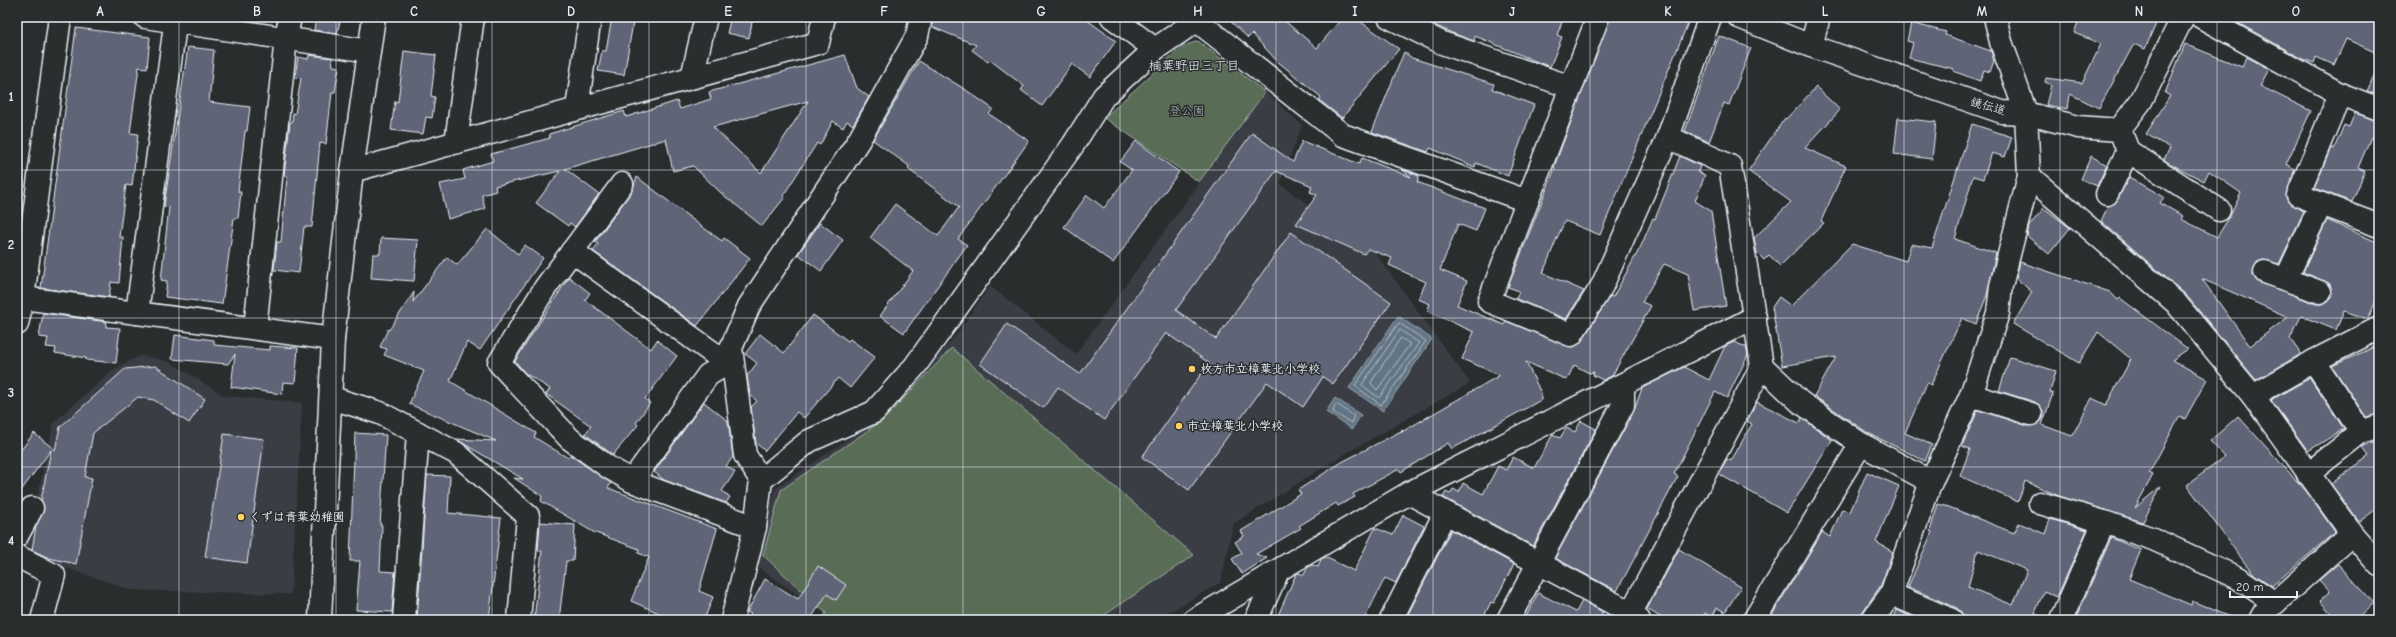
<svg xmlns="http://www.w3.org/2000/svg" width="2396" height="637" viewBox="0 0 2396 637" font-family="'Comic Neue','Klee One',sans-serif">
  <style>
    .built { fill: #3a3e44 }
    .green { fill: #596c56; stroke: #a0aea7 }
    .water { fill: #637584; stroke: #98a7b2 }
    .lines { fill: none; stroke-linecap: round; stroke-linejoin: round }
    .shore { stroke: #b3bfca; stroke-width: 1 }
    .building { fill: #5e6577; stroke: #e8f1f8; fill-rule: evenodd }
    .street-casing { stroke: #e8f1f8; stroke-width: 25 }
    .secondary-casing { stroke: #e8f1f8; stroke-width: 25 }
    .street { stroke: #2a2d2e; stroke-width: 22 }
    .secondary { stroke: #2a2d2e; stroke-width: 22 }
    .grid { fill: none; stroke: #e8f1f8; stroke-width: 1; stroke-opacity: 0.55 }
    .poi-dot { fill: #ffd166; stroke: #2a2d2e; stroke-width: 1.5 }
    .labels { text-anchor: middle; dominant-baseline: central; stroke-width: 3; stroke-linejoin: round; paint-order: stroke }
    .street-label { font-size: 12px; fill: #e8f1f8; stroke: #2a2d2e }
    .park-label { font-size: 12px; fill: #a8b5af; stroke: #2a2d2e }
    .poi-label { font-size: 12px; font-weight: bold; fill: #e8f1f8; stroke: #2a2d2e; text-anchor: start }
    .neighbourhood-label { font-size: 13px; fill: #e8f1f8; stroke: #2a2d2e }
    .neatline { fill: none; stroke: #e8f1f8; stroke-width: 1.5 }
    .grid-label { font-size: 13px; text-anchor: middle; font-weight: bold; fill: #e8f1f8 }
  </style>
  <rect width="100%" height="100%" fill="#2a2d2e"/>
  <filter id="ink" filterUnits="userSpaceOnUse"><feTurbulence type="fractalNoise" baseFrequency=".025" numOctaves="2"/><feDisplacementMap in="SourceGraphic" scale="8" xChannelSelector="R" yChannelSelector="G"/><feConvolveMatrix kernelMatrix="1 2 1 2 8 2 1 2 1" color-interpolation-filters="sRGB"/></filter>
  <g filter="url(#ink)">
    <g class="built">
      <polygon points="1265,92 1302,125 1280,184 1376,254 1470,383 1343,455 1233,524 1221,582 1156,620 820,620 824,613 755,565 775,489 879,418 954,338 990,286 1076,354"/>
      <polygon points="142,355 172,363 224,396 302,403 291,594 132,590 25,554 54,422 116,368"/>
    </g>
    <g class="green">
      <polygon points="1198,41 1265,92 1199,182 1104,118 1181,47"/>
      <polygon points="952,348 1194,555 1097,620 822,620 826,613 763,555 781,490 883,420"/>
    </g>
    <g class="water">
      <polygon points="1398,316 1432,339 1383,411 1349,388"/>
      <polygon points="1335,398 1361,415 1352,429 1326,412"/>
    </g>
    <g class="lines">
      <g class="shore">
        <polygon points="1399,323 1426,341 1381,405 1355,386"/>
        <polygon points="1400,330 1419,343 1379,398 1362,385"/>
        <polygon points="1401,338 1410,344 1377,390 1371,383"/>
        <polygon points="1338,405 1354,416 1351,423 1333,412 1335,405"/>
      </g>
    </g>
    <g class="building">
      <polygon points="316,17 341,17 337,34 314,30"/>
      <polygon points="612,17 634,17 624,75 598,71 602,51 606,51"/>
      <polygon points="731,17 753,17 749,38 727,33"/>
      <polygon points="933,17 1083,17 1116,41 1090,77 1072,64 1042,106 1021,90 1024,86 990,60 988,62 972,50 976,45 932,27"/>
      <polygon points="1226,17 1280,17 1317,48 1343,17 1354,17 1399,49 1342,118 1319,100 1321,97 1277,61 1252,34 1248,38"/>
      <polygon points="1417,17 1564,17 1557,35 1562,37 1550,67 1475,36 1474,41 1452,33"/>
      <polygon points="1610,17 1672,17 1688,23 1600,235 1565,221 1557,238 1543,273 1584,291 1566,319 1516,299 1519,291 1508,287 1555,168 1554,167"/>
      <polygon points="2080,17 2159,17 2145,49 2134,44 2099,108 2070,94 2068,109 2046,105 2051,85 2045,82 2046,78 2082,83 2101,44 2074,33"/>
      <polygon points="2227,17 2379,17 2379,54 2346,39 2334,65 2316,57 2314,63 2303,59"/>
      <polygon points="1911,23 1946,32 1945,35 1991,51 1994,61 1990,72 1984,70 1980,81 1953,71 1954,69 1909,58 1913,43 1907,41"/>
      <polygon points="76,28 150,37 147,68 139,67 130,133 138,134 132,186 126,185 119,237 123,237 119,283 111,282 109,297 41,288"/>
      <polygon points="1719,36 1751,48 1729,105 1724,103 1709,142 1685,131"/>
      <path d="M2185,44L2242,67L2247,57L2269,69L2260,86L2311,111L2286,164L2295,169L2286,197L2289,203L2304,211L2279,264L2263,260L2257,262L2253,274L2256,280L2316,304H2323L2332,297L2330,284L2303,272L2327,220L2379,243V294L2368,319L2344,311L2336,330L2301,316L2290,339L2301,354L2256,380L2186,295L2101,221L2108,206L2118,199L2129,177L2164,197L2160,203L2183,216L2181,219L2217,237L2230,216L2241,193L2209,171L2204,181L2167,162L2164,159L2170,148L2146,134L2170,96L2165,93ZM2202,279L2288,317L2250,346Z"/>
      <polygon points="188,47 214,50 209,102 250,107 247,131 245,131 238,192 241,192 238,218 234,218 222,304 165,297 167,281 161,280 169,207 164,206"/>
      <polygon points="404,51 436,55 431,96 435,97 432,118 426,117 423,134 391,130 395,101 398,102"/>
      <polygon points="1404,52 1412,58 1494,84 1492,89 1534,105 1508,176 1476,163 1475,167 1430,148 1428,152 1372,132"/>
      <polygon points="309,55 332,58 333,66 339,67 335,92 332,92 326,144 320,143 312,227 304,227 299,273 274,270 277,242 281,242 287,176 284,176 290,122 292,122 293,113 295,114 301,78 295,77 298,57 308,59"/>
      <path d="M845,55L857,88L869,97L853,125L847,121L843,128L833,121L820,145L817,143L783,196L785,197L762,226L721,193L693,166L673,171L666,139L565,169L599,194L575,227L570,223L568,226L536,203L560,171L495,186L496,191L482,195L485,209L448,219L440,184L465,179L463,170L493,161L491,154L550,138L549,134L624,111L626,117L677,101L680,109L711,99L709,92ZM808,101L761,173L713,127Z"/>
      <polygon points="919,61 966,90 993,109 989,114 1029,141 958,239 967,245 904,333 880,316 913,271 870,238 895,204 938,236 959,207 908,169 909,166 873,140"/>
      <polygon points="2379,65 2379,96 2367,91"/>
      <polygon points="1816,87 1840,110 1805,148 1846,166 1821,221 1824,223 1780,266 1769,255 1764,260 1757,253 1754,238 1791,202 1748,171 1785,118 1786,119"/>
      <polygon points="2355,113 2379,121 2379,140 2371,137 2358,168 2365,171 2352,202 2314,188 2331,148 2334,149 2344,125 2349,127"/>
      <polygon points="1898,118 1936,122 1932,159 1894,154"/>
      <polygon points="1972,124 2012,137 2005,157 1992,153 1983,179 1973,176 1955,239 1996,253 1987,295 1976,324 1962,318 1931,385 1927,383 1905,433 1932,445 1925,461 1868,433 1814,396 1836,357 1782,366 1772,307 1779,297 1791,306 1852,244 1906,261 1911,244 1932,248"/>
      <polygon points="1252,133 1293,162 1302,141 1359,164 1362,158 1411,177 1401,169 1419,176 1417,182 1485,208 1476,231 1458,224 1440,270 1467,281 1457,305 1504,325 1506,321 1572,347 1581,342 1610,296 1613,297 1641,246 1653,218 1655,219 1680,156 1700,166 1698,172 1705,175 1695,201 1711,211 1726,306 1694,311 1688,274 1664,264 1642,302 1651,306 1612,376 1603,380 1593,375 1594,372 1589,373 1574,365 1567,380 1526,362 1541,393 1541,400 1452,449 1448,443 1401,472 1399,469 1353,494 1355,497 1338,506 1336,503 1299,526 1301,528 1256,554 1267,558 1242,574 1232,559 1242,553 1235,542 1244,536 1241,531 1301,494 1298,490 1342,462 1403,430 1400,433 1500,375 1462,359 1474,332 1427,311 1430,304 1418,299 1426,282 1389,265 1392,258 1368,249 1364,254 1296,224 1317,195 1310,192 1312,186 1276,171 1176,310 1216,339 1291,232 1391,302 1333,384 1323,377 1303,407 1267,382 1189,490 1142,457 1209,363 1166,333 1104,420 1058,387 1043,408 980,364 1007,324 1080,374"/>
      <polygon points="1136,141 1179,172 1113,263 1064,227 1087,195 1104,208 1132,170 1120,162"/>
      <polygon points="2091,156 2107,165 2097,186 2081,179"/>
      <polygon points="637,177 701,226 722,241 724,238 750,258 697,326 593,251 598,244 595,242 632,191"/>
      <polygon points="2044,208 2070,228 2049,254 2027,236 2029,226"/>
      <polygon points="820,223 843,240 821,271 798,254"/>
      <polygon points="487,229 518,254 525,245 543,258 480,350 467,342 450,381 536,433 534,437 568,458 570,455 611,483 608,488 717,529 699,591 713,597 704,620 664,620 666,616 631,601 649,557 638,553 639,549 593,532 541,501 542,496 514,478 523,479 456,439 496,441 409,404 424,371 384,355 387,349 380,347 388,329 389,330 414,292 413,302 447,257 457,265"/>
      <polygon points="381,238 418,240 414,281 371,278 373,254 380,254"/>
      <polygon points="2020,262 2110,292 2118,300 2120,298 2188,349 2172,360 2207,379 2185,419 2180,416 2149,473 2153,475 2135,508 2161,486 2143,522 2059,496 2025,481 2018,502 1960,476 1970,449 1962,446 1978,410 2028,426 2039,423 2043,418 2043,411 2035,402 1999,391 2010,357 2056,371 2050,392 2053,393 2042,425 2072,436 2092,398 2106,405 2131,359 2098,332 2079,363 2013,324 2032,292 2016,278"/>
      <polygon points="569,277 590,293 585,300 651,349 657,340 677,356 645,399 650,403 636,423 638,425 613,455 585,434 591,426 546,394 550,389 525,373 515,361"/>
      <polygon points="43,313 107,322 106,327 120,328 116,363 86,360 86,358 55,353 56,348 46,347 48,338 39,337"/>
      <polygon points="813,315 848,341 850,339 875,357 850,388 838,378 804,418 797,412 765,451 756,443 751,407 757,401 750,395 747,376 757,363 745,354 760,334 784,353"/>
      <polygon points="175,335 214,340 214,345 270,350 270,346 298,348 295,383 283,382 282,394 231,387 235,354 228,364 172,359"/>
      <polygon points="1734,342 1746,347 1748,355 1727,398 1715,392 1674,474 1678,476 1617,591 1555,558 1634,411 1642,388 1684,367 1709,380 1725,346"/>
      <polygon points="2379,345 2379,414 2366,417 2332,366"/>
      <polygon points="155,366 205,399 189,423 154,400 138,397 93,433 85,477 92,478 76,564 49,558 32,550 36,526 44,508 41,500 51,450 17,496 17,455 34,433 55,450 60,427 125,369"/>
      <polygon points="2310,378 2344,429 2308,451 2271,400"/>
      <polygon points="704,402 728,421 733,457 726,466 735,472 722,491 730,497 726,503 664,480 654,472"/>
      <polygon points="1757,402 1799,423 1802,418 1832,440 1787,513 1719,474 1727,459 1731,461 1752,424 1747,421"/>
      <polygon points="2238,416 2306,491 2335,532 2272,586 2254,574 2244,562 2187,485 2225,457 2210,441"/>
      <polygon points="1581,421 1596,429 1533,546 1443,497 1446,492 1450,494 1453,489 1459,492 1463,483 1483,494 1498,466 1506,470 1513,457 1534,468 1553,434 1560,438 1566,428 1575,432"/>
      <polygon points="355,433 386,435 380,525 382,525 380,571 395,572 392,612 356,610 360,561 350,561"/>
      <polygon points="224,434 264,439 247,563 205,557"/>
      <polygon points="2379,439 2379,507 2359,522 2331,484 2369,456 2362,447"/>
      <polygon points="1867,472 1899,486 1876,542 1893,552 1881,585 1857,620 1769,620 1822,532 1830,537 1842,509 1850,512"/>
      <polygon points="427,475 450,476 448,513 501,518 489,620 446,617 446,620 417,620"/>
      <path d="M1938,504L1949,507L2014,533L2019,523L2045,534L2050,519L2087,530L2057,597L2044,591L2035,613L2048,620H1973L1963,616L1957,608L1908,587L1932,532L1930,531ZM1978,550L2027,570L2013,605L1968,587Z"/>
      <polygon points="1403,515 1424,526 1396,583 1385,578 1364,620 1276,620 1296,574 1299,573 1304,575 1307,568 1312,565 1318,567 1321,559 1325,557 1354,571 1375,528 1393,535"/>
      <polygon points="540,522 575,525 573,561 566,561 559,620 534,620 542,551 538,551"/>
      <polygon points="1451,530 1514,564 1494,603 1491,602 1482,620 1405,620"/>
      <polygon points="2111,538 2141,550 2129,579 2191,605 2192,601 2238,620 2075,620"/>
      <polygon points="1679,549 1741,587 1725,612 1717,608 1712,617 1705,613 1701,620 1665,620 1647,609"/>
      <polygon points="2338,564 2374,603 2356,620 2337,620 2320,601 2330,592 2319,580"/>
      <polygon points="818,566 846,585 836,600 827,594 810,620 747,620 751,614 747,612 765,579 798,599"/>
      <polygon points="1538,593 1576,612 1582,601 1603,612 1599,620 1524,620"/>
      <polygon points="1897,610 1917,619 1916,620 1893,620"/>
    </g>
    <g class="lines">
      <g class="street-casing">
        <g id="street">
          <polyline points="145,17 369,51"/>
          <polyline points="1112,17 1155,49"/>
          <polyline points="1389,17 1442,43 1571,87"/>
          <polyline points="1598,17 1489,301 1571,335 1602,286 1668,137 1710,17"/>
          <polyline points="1739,17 1811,46 2002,112 2026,113 2078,127 2119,130 2141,101 2183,17"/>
          <polyline points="2201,17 2340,94 2379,109"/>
          <polyline points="1197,21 1343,135 1527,201"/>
          <polyline points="1811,46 1819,17"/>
          <polyline points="692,77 706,17"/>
          <polyline points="2340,94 2298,195 2379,226"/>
          <polyline points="577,108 590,17"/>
          <polyline points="1668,137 1730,166 1762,366 1800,402 1861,444 1931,482"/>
          <polyline points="456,142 473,17"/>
          <polyline points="2128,151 2219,210"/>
          <polyline points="352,171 818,43 824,17"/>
          <polyline points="2029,176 2176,303 2253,396 2352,534 2379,565"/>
          <polyline points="622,184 545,288 499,363 570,439 608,467 632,481 755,527"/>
          <polyline points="2107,194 2128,151 2123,138"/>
          <polyline points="572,251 713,353 732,361"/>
          <polyline points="2265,272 2320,292"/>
          <polyline points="2286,279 2321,204"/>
          <polyline points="23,298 333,339"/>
          <polyline points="137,313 176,17"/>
          <polyline points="17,324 23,298 60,17"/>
          <polyline points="255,328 286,38 290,17"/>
          <polyline points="2314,361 2361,432"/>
          <polyline points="1971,395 2031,414"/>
          <polyline points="2253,396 2314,361 2379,328"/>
          <polyline points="332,398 380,413 456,453 528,516 519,620"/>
          <polyline points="2308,474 2361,432 2379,426"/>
          <polyline points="761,480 745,455 731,348 749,306 859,140 917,36 921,17"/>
          <polyline points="632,481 708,375 732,361"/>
          <polyline points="1409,493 1631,613 1639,620"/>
          <polyline points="2040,503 2104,522"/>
          <polyline points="17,536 32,508"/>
          <polyline points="17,556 54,575 42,620"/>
          <polyline points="1891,594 1952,620"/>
          <polyline points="404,620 418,433"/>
          <polyline points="732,620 755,527 761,480 809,441 874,412 915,366 1073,145 1104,96 1155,49 1202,17"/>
          <polyline points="1194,620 1409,493 1755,317"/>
          <polyline points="1256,620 1278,571"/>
          <polyline points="1391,620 1445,513"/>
          <polyline points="1508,620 1623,405 1623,385"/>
          <polyline points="1627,620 1762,366"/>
          <polyline points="1754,620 1861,444"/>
          <polyline points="1872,620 1891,594 1931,482 1971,395 1998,313 2001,286 2029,176 2026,113 2001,42 1995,17"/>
          <polyline points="2061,620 2104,522 2153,539 2238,578 2275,603"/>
          <polyline points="2260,620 2264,613 2352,534"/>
        </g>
      </g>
      <g class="secondary-casing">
        <polyline id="secondary" points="320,620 333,339 352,171 374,17"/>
      </g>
      <use href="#street" class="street"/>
      <use href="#secondary" class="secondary"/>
    </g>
  </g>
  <path class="grid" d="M179,17V620M336,17V620M492,17V620M649,17V620M806,17V620M963,17V620M1120,17V620M1276,17V620M1433,17V620M1590,17V620M1747,17V620M1904,17V620M2060,17V620M2217,17V620M17,170H2379M17,318H2379M17,467H2379"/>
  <g class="poi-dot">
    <circle cx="1192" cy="369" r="4"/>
    <circle cx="1179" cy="426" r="4"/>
    <circle cx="241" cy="517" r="4"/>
  </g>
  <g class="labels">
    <g class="street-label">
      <text transform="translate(1988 106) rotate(16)">鏡伝道</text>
    </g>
    <g class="park-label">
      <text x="1187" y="111">登公園</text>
    </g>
    <g class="poi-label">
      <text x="1200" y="369">枚方市立樟葉北小学校</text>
      <text x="1187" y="426">市立樟葉北小学校</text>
      <text x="249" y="517">くずは青葉幼稚園</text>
    </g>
    <g class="neighbourhood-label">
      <text x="1194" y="65">楠葉野田三丁目</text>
    </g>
  </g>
  <rect width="2396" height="637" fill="none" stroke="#2a2d2e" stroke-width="44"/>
  <path d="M2230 591v6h67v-6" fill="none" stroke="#e8f1f8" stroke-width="2"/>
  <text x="2236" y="591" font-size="12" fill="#e8f1f8" stroke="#2a2d2e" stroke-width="3" paint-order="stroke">20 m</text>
  <rect x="22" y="22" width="2352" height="593" class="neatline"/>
  <g class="grid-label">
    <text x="100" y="16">A</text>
    <text x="257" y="16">B</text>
    <text x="414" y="16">C</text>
    <text x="571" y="16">D</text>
    <text x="728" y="16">E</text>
    <text x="884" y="16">F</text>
    <text x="1041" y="16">G</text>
    <text x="1198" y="16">H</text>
    <text x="1355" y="16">I</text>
    <text x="1512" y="16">J</text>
    <text x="1668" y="16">K</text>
    <text x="1825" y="16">L</text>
    <text x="1982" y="16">M</text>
    <text x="2139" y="16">N</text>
    <text x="2296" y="16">O</text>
    <text x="11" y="101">1</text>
    <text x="11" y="249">2</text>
    <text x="11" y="397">3</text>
    <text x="11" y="545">4</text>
  </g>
</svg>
